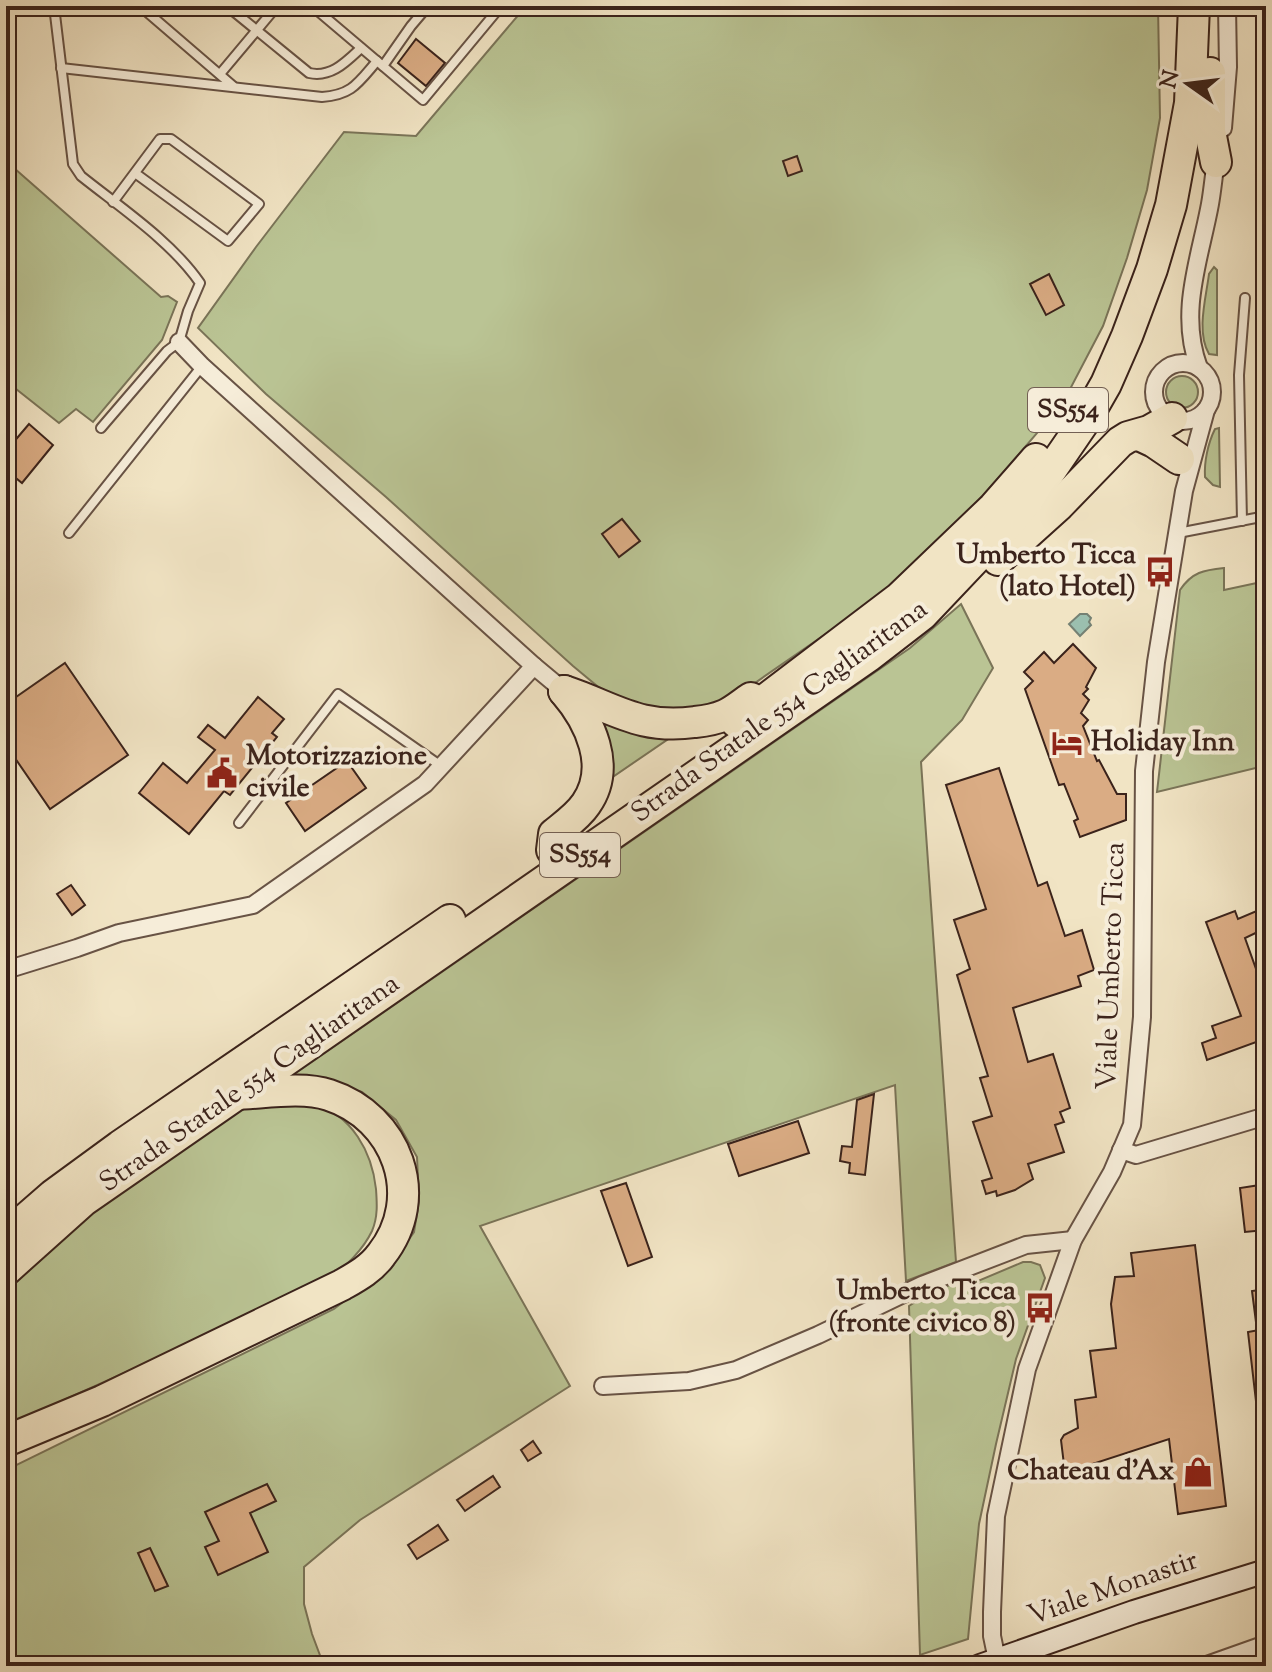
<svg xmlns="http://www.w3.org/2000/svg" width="1272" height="1672" viewBox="0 0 1272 1672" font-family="'Sorts Mill Goudy',serif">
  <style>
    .green { fill: #bac494; stroke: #7a7458; stroke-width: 2 }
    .water { fill: #9bbfaf; stroke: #758174; stroke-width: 2 }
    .building { fill: #daac84; stroke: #3b231b; stroke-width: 2 }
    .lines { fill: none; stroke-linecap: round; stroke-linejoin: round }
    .lane-casing { stroke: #685345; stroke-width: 12 }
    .street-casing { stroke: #685345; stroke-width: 20 }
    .secondary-casing { stroke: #3b231b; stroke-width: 26 }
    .highway-casing { stroke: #3b231b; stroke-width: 34 }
    .lane { stroke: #f6edd9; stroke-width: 8 }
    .street { stroke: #f6edd9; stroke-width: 16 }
    .secondary { stroke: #f6edd9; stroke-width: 22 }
    .highway { stroke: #f1e4c4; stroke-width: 30 }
    .labels { text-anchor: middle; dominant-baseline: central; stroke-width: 8; stroke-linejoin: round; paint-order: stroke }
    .shield { fill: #f6edd9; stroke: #736054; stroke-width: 2 }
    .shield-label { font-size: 26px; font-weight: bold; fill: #3b231b }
    .poi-label { font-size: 28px; font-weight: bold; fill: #3b231b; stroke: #f6edd9; text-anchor: end }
    .street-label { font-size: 28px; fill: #3b231b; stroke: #f6edd9 }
  </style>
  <rect width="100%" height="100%" fill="#f1e4c4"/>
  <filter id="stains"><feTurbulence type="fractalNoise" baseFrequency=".0025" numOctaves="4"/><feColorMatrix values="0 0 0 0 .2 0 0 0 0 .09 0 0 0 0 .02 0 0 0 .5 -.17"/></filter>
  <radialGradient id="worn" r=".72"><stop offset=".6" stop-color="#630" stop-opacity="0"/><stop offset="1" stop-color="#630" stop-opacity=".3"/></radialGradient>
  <g class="green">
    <polygon points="526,6 1158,6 1160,118 1147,190 1127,258 1103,326 1068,393 1050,418 1006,469 956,526 894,587 723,705 701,712 648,710 608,695 573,666 386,497 266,394 198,328 256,247 344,132 416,136"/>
    <polygon points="6,161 161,297 168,296 177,302 162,340 93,422 76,409 59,423 6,381"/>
    <path d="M1214,267L1217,270V355L1209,354C1196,332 1206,298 1209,274Z"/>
    <circle cx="1182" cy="392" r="16"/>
    <path d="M1219,428L1220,487L1213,485L1205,477C1204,462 1208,443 1215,429Z"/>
    <path d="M1224,568V590L1266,581V739L1262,741L1264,766L1157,792L1180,590C1192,572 1204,570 1224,568Z"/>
    <polygon points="961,604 993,668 962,720 921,762 956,1262 906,1281 895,1085 480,1226 570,1386 360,1520 304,1567 304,1604 312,1634 324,1666 6,1666 6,1470 334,1309 390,1266 414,1232 419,1201 417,1157 396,1120 362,1092 322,1082 290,1077 910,648"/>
    <polygon points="587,702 680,731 601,785"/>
    <path d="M271,1100C285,1102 301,1101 314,1104C352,1115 372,1152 376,1189C377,1203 378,1217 372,1231C362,1252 344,1267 327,1282L6,1426V1282L69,1226L242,1108Z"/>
    <polygon points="1023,1262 1031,1262 1040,1265 1045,1278 1016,1359 996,1444 979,1524 968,1639 920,1655 909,1306 929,1293 955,1283 964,1287"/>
  </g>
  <polygon class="water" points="1080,614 1087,614 1091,618 1089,622 1091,625 1080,636 1069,624"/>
  <g class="building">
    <polygon points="416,39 445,63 426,86 398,63"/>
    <polygon points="797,156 802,171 788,176 783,161"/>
    <polygon points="1049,274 1064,305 1046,315 1030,284"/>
    <polygon points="29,424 53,445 22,483 6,470 6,439 12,444"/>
    <polygon points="622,519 640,541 619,557 602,534"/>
    <polygon points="1073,644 1096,668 1086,687 1088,689 1083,694 1089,700 1081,713 1088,720 1083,726 1097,761 1099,760 1117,794 1126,794 1126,820 1080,837 1074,821 1078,819 1064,784 1059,785 1025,689 1033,681 1024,672 1044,652 1054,663"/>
    <polygon points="65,663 128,755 50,809 6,745 6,704"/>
    <polygon points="258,697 284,719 272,733 277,737 230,795 224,791 189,834 139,793 163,763 187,783 215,750 198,737 208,725 225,738"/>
    <polygon points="347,761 366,788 305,831 286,803"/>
    <polygon points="999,768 1038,886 1047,882 1065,936 1082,930 1094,970 1078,976 1081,986 1013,1008 1028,1062 1053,1054 1070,1108 1060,1112 1064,1122 1055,1125 1064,1152 1028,1164 1033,1179 1015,1190 997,1196 996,1191 986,1194 982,1181 992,1178 973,1122 992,1116 980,1078 988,1076 957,975 970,969 954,920 986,909 946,785"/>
    <polygon points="71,885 85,905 72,915 57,894"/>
    <polygon points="1266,907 1266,928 1245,938 1266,997 1266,1065 1264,1066 1256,1042 1207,1060 1202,1043 1216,1038 1212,1026 1241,1016 1206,922 1235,911 1238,919"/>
    <polygon points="874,1094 865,1175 849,1173 850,1163 840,1161 842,1146 852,1147 857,1100"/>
    <polygon points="798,1121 809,1153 739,1176 728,1144"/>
    <polygon points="626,1183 652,1257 628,1266 601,1191"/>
    <polygon points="1260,1185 1265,1230 1245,1232 1240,1188"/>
    <polygon points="1195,1245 1226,1506 1178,1514 1169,1439 1065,1473 1061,1440 1064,1435 1078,1428 1075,1400 1096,1397 1090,1351 1116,1348 1111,1304 1115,1277 1134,1276 1131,1253"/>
    <polygon points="1266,1289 1266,1409 1257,1410 1248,1332 1259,1330 1257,1330 1252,1291"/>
    <polygon points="533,1441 541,1453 528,1461 521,1450"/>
    <polygon points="493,1476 500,1487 465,1511 457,1500"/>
    <polygon points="267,1484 276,1501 250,1513 268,1552 218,1575 205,1547 219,1541 205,1512"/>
    <polygon points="438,1525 448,1540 417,1559 408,1545"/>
    <polygon points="150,1548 168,1586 155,1591 138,1553"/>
  </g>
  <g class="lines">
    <g class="lane-casing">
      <g id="lane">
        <path d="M54,6L73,164L81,176C121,208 171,241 200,283L188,311L179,342L167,351L101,428"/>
        <polyline points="140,6 233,86"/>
        <path d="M227,6L309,73C331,78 346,62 361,48"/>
        <polyline points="312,6 423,100 501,6"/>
        <polyline points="383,66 411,26 428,6"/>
        <path d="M61,68L322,97C352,95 358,83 377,61"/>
        <polyline points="220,74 277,6"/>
        <polyline points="113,202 160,139 171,139 259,204 228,241 135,173"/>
        <polyline points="1242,521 1239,375 1245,298"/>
        <polyline points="69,533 202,366"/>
        <polyline points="1178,533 1266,516"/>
        <polyline points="239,823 338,694 441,766"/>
      </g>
    </g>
    <g class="street-casing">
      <g id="street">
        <polyline points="1223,128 1228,67 1227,6"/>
        <polyline points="179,342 202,366 534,666"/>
        <circle cx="1183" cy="392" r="29"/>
        <path d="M1199,368C1178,312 1200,259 1210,204C1213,187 1214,171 1217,155"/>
        <polyline points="6,970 77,948 119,933 253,905 425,784 534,666 564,691"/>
        <polyline points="1121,1150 1136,1155 1266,1116"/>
        <polyline points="603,1386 689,1381 736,1370 818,1335 922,1285 1026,1245 1073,1240"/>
        <polyline points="997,1660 992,1636 992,1612 996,1516 1027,1369 1073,1240 1112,1172 1132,1125 1142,1017 1144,771 1156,662 1184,491 1206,410"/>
        <polyline points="1204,1666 1266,1644"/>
      </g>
    </g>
    <g class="secondary-casing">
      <polyline id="secondary" points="980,1666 1134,1612 1266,1571"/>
    </g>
    <g class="highway-casing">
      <g id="highway">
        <polyline points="1210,73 1210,131 1216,162"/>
        <polyline points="1139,435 1154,442 1179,459"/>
        <polyline points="998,560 1059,505 1120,442 1128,437 1149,431 1172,418"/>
        <path d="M564,691C613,707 639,730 695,722C705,721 716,719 725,715C734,711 743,703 751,698"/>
        <polyline points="736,722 899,598 994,507 1036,459"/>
        <path d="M552,850L554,834C565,825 578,816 586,804C612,767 590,721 564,691"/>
        <polyline points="6,1236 53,1195 120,1146 450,920"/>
        <polyline points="6,1270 83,1201 869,656 922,615 1011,521 1049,473 1086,419 1106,384 1127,336 1152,269 1171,205 1190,103 1194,6"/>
        <path d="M6,1441L102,1401L342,1285C356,1277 371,1269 381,1255C427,1197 397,1117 329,1095C303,1086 264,1093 236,1094"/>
      </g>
    </g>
    <use href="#lane" class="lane"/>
    <use href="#street" class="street"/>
    <use href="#secondary" class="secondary"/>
    <use href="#highway" class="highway"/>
  </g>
  <defs>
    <g id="bus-bare" transform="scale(2.4)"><path d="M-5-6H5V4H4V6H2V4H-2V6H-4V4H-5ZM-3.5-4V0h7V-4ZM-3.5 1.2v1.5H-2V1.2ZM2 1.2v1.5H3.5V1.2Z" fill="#8f2418" stroke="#f6edd9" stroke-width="2.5" paint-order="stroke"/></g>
    <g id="hotel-bare" transform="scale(2.4)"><path d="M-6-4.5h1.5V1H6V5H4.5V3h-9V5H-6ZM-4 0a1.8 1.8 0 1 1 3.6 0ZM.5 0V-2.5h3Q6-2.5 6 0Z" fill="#8f2418" stroke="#f6edd9" stroke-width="2.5" paint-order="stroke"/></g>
    <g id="civic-bare" transform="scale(2.4)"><path d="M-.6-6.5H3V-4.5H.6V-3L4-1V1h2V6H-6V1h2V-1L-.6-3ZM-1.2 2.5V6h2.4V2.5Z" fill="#8f2418" stroke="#f6edd9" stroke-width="2.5" paint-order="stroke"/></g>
    <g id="shop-bare" transform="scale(2.4)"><path d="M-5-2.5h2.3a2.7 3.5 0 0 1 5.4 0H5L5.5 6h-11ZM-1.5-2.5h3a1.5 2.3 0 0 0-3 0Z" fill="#8f2418" stroke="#f6edd9" stroke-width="2.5" paint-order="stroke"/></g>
  </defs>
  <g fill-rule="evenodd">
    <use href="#bus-bare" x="1160" y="572"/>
    <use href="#hotel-bare" x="1067" y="743"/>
    <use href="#civic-bare" x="222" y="773"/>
    <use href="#bus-bare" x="1040" y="1308"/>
    <use href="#shop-bare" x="1198" y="1472"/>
  </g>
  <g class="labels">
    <g class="shield">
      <rect x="1028" y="388" width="80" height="44" rx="6"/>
      <rect x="540" y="833" width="80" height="44" rx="6"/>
    </g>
    <g class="shield-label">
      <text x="1068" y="410">SS554</text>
      <text x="580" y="855">SS554</text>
    </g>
    <g class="poi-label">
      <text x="1136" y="556">Umberto Ticca<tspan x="1136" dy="32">(lato Hotel)</tspan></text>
      <text x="1091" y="743" text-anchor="start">Holiday Inn</text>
      <text x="246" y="757" text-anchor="start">Motorizzazione<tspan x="246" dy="32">civile</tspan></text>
      <text x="1016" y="1292">Umberto Ticca<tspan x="1016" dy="32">(fronte civico 8)</tspan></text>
      <text x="1174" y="1472">Chateau d'Ax</text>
    </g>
    <g class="street-label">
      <text transform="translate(780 712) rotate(-36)">Strada Statale 554 Cagliaritana</text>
      <text transform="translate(1112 966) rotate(-88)">Viale Umberto Ticca</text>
      <text transform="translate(250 1084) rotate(-35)">Strada Statale 554 Cagliaritana</text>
      <text transform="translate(1113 1589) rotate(-19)">Viale Monastir</text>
    </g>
  </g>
  <rect width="1272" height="1672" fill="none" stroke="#f1e4c4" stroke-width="32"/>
  <rect x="8" y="8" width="1256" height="1656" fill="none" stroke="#3b231b" stroke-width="4"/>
  <rect x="16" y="16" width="1240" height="1640" fill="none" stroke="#3b231b" stroke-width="2"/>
  <g transform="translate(1188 84) rotate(284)" stroke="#f6edd9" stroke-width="6" paint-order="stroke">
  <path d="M0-6L14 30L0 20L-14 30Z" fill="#3b231b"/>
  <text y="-12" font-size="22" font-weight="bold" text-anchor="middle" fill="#3b231b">N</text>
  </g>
  <rect width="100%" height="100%" filter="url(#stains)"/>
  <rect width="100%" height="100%" fill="url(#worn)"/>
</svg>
